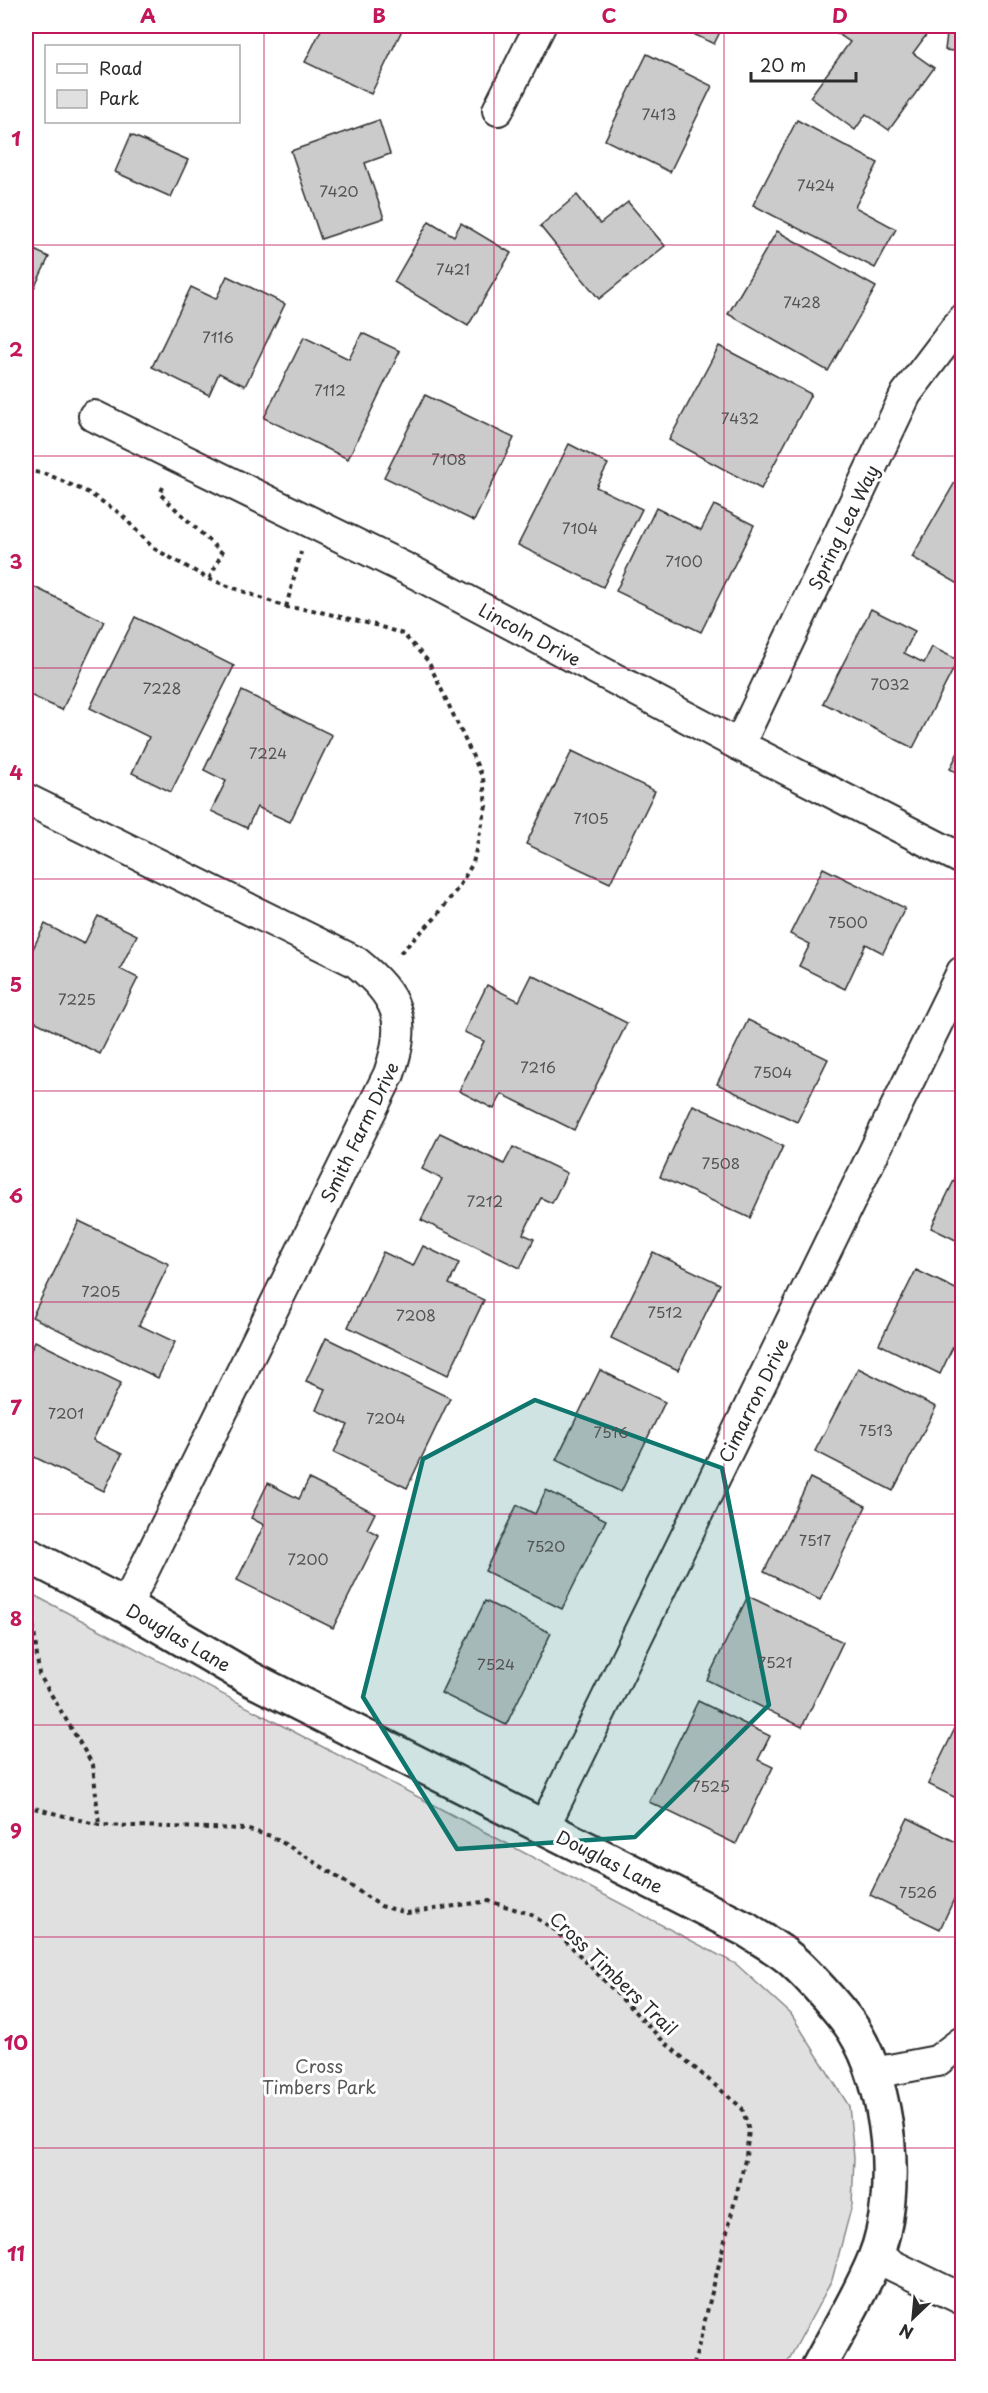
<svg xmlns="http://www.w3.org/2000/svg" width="988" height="2393" viewBox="0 0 988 2393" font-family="'Playpen Sans',sans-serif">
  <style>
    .green { fill: #e0e0e0; stroke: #868686; stroke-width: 1.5 }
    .building { fill: #cbcbcb; stroke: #2b2b2b; stroke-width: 1.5 }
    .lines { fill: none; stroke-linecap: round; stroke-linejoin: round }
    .street-casing { stroke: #2b2b2b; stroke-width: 34 }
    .secondary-casing { stroke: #2b2b2b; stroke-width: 38 }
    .path { stroke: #2b2b2b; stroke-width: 4; stroke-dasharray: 4.5 4.5; stroke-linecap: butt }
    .street { stroke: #fff; stroke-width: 30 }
    .secondary { stroke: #fff; stroke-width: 33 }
    .marked { fill: #0f766e; fill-opacity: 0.2; stroke: #0f766e; stroke-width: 4.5; stroke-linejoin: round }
    .grid { fill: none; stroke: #c2185b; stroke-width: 1.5; stroke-opacity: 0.55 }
    .labels { text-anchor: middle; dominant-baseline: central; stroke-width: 6; stroke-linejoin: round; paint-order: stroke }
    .number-label { font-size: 15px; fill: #535353 }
    .street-label { font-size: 18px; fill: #2b2b2b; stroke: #fff }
    .park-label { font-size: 18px; fill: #585858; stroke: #fff }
    .neatline { fill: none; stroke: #c2185b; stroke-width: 2 }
    .grid-label { font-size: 20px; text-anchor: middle; font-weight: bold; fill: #c2185b }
  </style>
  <rect width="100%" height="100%" fill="#fff"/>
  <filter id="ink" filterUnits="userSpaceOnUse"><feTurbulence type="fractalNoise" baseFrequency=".0167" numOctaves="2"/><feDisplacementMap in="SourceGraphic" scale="12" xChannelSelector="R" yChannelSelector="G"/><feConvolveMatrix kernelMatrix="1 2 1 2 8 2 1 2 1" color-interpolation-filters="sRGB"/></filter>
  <g filter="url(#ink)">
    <polygon class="green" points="26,1591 736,1964 791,2014 849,2106 854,2158 852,2205 832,2280 785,2367 26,2367"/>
    <g class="building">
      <polygon points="323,26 404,26 371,94 305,62"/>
      <polygon points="677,26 723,26 714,44"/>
      <polygon points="826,26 915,26 927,34 913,53 934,68 889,130 866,114 855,130 810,97 850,42"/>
      <polygon points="948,26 962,26 962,52 945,50"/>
      <polygon points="647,54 712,86 670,172 605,140"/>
      <polygon points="379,120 390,154 365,163 384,218 321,239 291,151"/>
      <polygon points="797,120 878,163 855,207 896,229 875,268 753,205"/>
      <polygon points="131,135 188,160 171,197 115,172"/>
      <polygon points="577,195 600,224 628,202 665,246 599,299 540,226"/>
      <polygon points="429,221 454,236 461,223 511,253 468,326 394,282"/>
      <polygon points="777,231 876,287 828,371 728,314"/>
      <polygon points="26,246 49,257 26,305"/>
      <polygon points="227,276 285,304 245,386 219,373 209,395 152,367 191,287 216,299"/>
      <polygon points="362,333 400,351 348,459 264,418 304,337 349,359"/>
      <polygon points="719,346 811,394 761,489 669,440"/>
      <polygon points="425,395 514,438 474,521 384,477"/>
      <polygon points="569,444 608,464 596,487 642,509 603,587 518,545"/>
      <polygon points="962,470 962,586 912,557"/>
      <polygon points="714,505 754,525 701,632 616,591 656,508 701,530"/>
      <polygon points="26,583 104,621 62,710 28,694 26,700"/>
      <polygon points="871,609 915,631 904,653 924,663 932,647 958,660 913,748 823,703"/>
      <polygon points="135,617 234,666 171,792 132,773 149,737 90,708"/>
      <polygon points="242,691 332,735 290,822 257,807 247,828 211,811 226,781 204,770"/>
      <polygon points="962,744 962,775 950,769"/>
      <polygon points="572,751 655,791 610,883 526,844"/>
      <polygon points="823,868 905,908 883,953 866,944 845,989 799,966 810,944 790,934"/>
      <polygon points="98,916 137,935 120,969 138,978 100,1054 26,1017 26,963 45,924 84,944"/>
      <polygon points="532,975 627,1023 574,1130 502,1094 494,1109 459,1091 484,1041 464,1032 487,985 519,1001"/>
      <polygon points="748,1020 828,1059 797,1122 717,1084"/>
      <polygon points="693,1105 783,1146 750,1218 660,1177"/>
      <polygon points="440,1133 504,1164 513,1147 567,1173 552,1203 541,1198 523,1234 534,1239 520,1268 421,1220 442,1179 422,1169"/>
      <polygon points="962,1164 962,1243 931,1228"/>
      <polygon points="79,1221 169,1264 139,1325 175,1342 158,1378 32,1317"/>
      <polygon points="423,1246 459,1263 449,1284 484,1300 448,1375 348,1327 383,1252 413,1266"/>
      <polygon points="653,1252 720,1284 678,1370 611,1338"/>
      <polygon points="916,1270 962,1292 962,1328 940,1374 879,1344"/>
      <polygon points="326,1338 450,1398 407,1488 334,1452 348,1425 316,1410 325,1389 306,1381"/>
      <polygon points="35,1341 121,1383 93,1440 122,1454 104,1491 26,1453 26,1361"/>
      <polygon points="858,1368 936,1407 893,1491 815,1451"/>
      <polygon points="600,1370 665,1402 621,1492 556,1460"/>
      <polygon points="810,1478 866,1506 820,1600 764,1572"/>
      <polygon points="309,1479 375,1513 367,1529 379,1535 333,1628 237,1580 264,1525 251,1518 268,1483 299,1499"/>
      <polygon points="546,1490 606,1520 562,1609 485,1571 517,1505 535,1514"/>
      <polygon points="748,1596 843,1642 802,1727 707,1680"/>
      <polygon points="485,1601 551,1633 506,1725 441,1693"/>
      <polygon points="698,1701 770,1736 758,1760 773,1767 736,1844 649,1802"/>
      <polygon points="962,1714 962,1801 928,1784"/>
      <polygon points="908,1818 962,1845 962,1882 940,1929 870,1895"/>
    </g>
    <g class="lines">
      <g class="street-casing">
        <g id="street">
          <polyline points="498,110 540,26"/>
          <polyline points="94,416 417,574 739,745 962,859"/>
          <polyline points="739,745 906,394 962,320"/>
          <path d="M26,799L356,962C399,997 408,1020 389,1074L126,1606"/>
          <polyline points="544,1827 962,972"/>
          <polyline points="874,2073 937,2061 962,2042"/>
          <polyline points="875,2257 962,2299"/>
        </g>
      </g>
      <g class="secondary-casing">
        <path id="secondary" d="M26,1554L126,1606L251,1679L747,1930C760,1939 776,1947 789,1958C806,1972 841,2011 853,2029C890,2087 901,2193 875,2258C860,2295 837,2332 818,2368"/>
      </g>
      <g class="path">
        <polyline points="26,470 49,475 89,493 121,514 153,548 209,579 286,607 312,610 375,625 403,634 428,661 483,778 486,806 473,863 458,888 435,918 397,956"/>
        <polyline points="163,487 160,494 222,553 209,579"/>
        <polyline points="286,607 301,552"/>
        <polyline points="26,1602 31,1605 39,1674 93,1765 99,1825"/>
        <polyline points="26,1806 99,1825 245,1829 271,1836 307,1857 381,1906 407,1913 489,1901 530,1914 555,1930 663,2041 742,2108 749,2130 746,2156 693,2368"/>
      </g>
      <use href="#street" class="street"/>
      <use href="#secondary" class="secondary"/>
    </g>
  </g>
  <path class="marked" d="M535,1400L722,1468L769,1705L635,1837L457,1849L363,1697L423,1459Z"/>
  <path class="grid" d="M264,26V2368M494,26V2368M724,26V2368M26,245H962M26,456H962M26,668H962M26,879H962M26,1091H962M26,1302H962M26,1514H962M26,1725H962M26,1937H962M26,2148H962"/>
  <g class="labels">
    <g class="number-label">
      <text x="659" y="113">7413</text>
      <text x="816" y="184">7424</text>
      <text x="339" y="190">7420</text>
      <text x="453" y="268">7421</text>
      <text x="802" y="301">7428</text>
      <text x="218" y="336">7116</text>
      <text x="330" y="389">7112</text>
      <text x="740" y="417">7432</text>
      <text x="449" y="458">7108</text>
      <text x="580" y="527">7104</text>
      <text x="684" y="560">7100</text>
      <text x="890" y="683">7032</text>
      <text x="162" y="687">7228</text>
      <text x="268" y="752">7224</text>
      <text x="591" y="817">7105</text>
      <text x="848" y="921">7500</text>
      <text x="77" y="998">7225</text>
      <text x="538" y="1066">7216</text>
      <text x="773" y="1071">7504</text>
      <text x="721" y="1162">7508</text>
      <text x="485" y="1200">7212</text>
      <text x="101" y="1290">7205</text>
      <text x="665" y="1311">7512</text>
      <text x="416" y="1314">7208</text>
      <text x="66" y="1412">7201</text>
      <text x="386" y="1417">7204</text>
      <text x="876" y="1429">7513</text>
      <text x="611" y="1431">7516</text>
      <text x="815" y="1539">7517</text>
      <text x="546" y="1545">7520</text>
      <text x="308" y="1558">7200</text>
      <text x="775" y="1661">7521</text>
      <text x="496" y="1663">7524</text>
      <text x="711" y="1785">7525</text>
      <text x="918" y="1891">7526</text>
    </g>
    <g class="street-label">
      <text transform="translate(843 527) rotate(-64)">Spring Lea Way</text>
      <text transform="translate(530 634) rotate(28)">Lincoln Drive</text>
      <text transform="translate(359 1132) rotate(-64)">Smith Farm Drive</text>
      <text transform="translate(753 1400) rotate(-64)">Cimarron Drive</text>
      <text transform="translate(179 1637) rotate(30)">Douglas Lane</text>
      <text transform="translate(610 1861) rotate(27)">Douglas Lane</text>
      <text transform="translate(614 1973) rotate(44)">Cross Timbers Trail</text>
    </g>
    <g class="park-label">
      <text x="319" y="2065">Cross<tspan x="319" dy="21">Timbers Park</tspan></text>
    </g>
  </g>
  <rect width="988" height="2393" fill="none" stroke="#fff" stroke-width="66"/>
  <rect x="45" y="45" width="195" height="78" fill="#ffffff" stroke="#aaaaaa" stroke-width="1.5"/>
  <rect x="57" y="64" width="30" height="9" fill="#ffffff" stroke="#aaaaaa" stroke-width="1.5"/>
  <text x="99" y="75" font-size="18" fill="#2b2b2b">Road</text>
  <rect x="57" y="90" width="30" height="18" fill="#e0e0e0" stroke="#aaaaaa" stroke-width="1.5"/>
  <text x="99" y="105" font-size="18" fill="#2b2b2b">Park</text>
  <g transform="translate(913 2318) rotate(206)" stroke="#ffffff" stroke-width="4.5" paint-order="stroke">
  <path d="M0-4.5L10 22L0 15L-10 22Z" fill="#2b2b2b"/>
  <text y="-9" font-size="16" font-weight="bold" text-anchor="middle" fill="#2b2b2b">N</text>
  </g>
  <path d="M751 72v9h105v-9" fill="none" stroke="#2b2b2b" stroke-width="3"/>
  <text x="760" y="72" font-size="18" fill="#2b2b2b" stroke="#ffffff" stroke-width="4.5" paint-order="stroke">20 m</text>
  <rect x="33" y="33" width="922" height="2327" class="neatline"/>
  <g class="grid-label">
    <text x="148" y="23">A</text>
    <text x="379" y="23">B</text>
    <text x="609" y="23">C</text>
    <text x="840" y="23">D</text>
    <text x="16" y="146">1</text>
    <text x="16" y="357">2</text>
    <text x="16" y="569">3</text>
    <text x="16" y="780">4</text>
    <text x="16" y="992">5</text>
    <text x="16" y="1203">6</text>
    <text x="16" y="1415">7</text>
    <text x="16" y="1626">8</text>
    <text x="16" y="1838">9</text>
    <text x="16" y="2050">10</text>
    <text x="16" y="2261">11</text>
  </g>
</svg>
